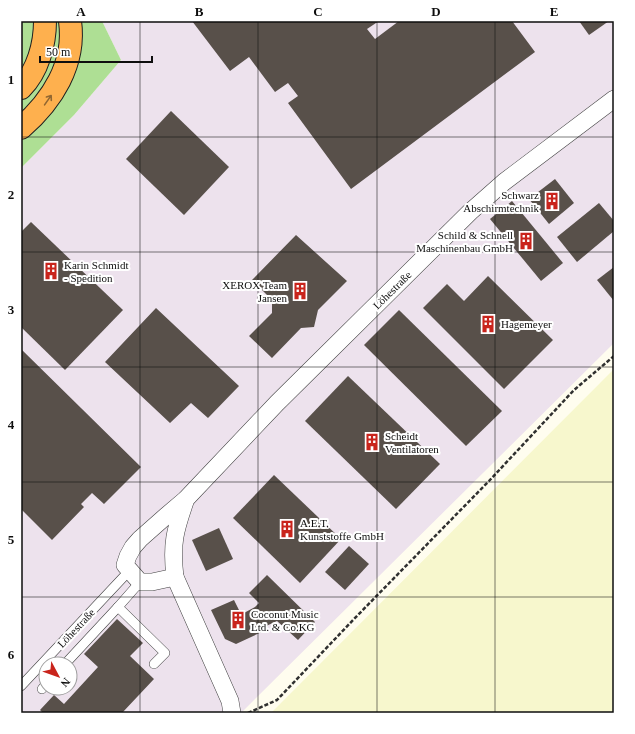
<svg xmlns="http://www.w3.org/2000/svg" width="635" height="734" viewBox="0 0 635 734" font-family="'Times New Roman',serif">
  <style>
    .industrial { fill: #ede2ed; fill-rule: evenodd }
    .farmland { fill: #f7f7cd }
    .forest { fill: #aedf94 }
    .building { fill: #58504a }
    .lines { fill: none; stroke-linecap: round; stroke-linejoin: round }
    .service-casing { stroke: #414141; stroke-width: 10 }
    .minor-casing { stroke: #414141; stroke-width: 18 }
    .motorway-casing { stroke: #1f1f1f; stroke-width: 24 }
    .path { stroke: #303030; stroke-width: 2.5; stroke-dasharray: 4 2; stroke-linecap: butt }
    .service { stroke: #fff; stroke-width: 9 }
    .minor { stroke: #fff; stroke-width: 17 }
    .motorway { stroke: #feb04e; stroke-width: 22 }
    .oneway { stroke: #926731 }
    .grid { fill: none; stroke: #0e0e0e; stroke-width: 1; stroke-opacity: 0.55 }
    .labels { text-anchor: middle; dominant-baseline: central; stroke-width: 4; stroke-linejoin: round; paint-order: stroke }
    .poi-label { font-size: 11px; fill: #0e0e0e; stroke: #fff; text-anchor: start }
    .street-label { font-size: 11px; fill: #0e0e0e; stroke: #fff }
    .neatline { fill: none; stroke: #0e0e0e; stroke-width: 1.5 }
    .grid-label { font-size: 13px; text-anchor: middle; font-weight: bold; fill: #0e0e0e }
  </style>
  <rect width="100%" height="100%" fill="#fffdef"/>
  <path class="industrial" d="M102,21H614V343L241,713H21V168L74,115L121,60ZM46,664H70V688H46Z"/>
  <polygon class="farmland" points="614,369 614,713 271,713"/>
  <polygon class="forest" points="21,21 102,21 121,60 74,115 21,168"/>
  <g class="building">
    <polygon points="192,21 379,21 367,29 375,39 399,21 512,21 535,52 351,189 288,103 298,96 288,83 275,92 249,57 230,71"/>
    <polygon points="579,21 609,21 589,35"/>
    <polygon points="171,111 229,167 184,215 126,159"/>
    <polygon points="555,179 574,203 549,224 529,199"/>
    <polygon points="512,201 563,263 541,281 490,219"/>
    <polygon points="599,203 614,221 614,231 577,262 557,237"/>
    <polygon points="31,222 123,310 65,370 21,327 21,232"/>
    <polygon points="296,235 347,281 318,310 314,327 301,328 272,358 249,336 272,313 272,300 252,280"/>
    <polygon points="614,267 614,301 597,280"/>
    <polygon points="488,276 553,340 504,389 423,308 447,284 464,301"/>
    <polygon points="156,308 239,386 208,418 191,403 170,423 105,362"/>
    <polygon points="399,310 502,411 466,446 364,345"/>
    <polygon points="21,349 141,467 104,504 92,493 81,504 84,507 52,540 21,509"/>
    <polygon points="348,376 440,464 396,509 305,421"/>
    <polygon points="274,475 341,539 300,583 233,518"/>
    <polygon points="219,528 233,559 206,571 192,540"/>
    <polygon points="349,546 369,564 345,590 325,572"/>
    <polygon points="267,575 315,622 298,640 277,621 264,627 266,630 236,644 225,639 211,610 234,600 239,610 244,613 255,607 259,603 249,593"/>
    <polygon points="117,619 143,643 130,656 154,679 122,713 43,713 40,710 54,695 64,704 98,667 84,654"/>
  </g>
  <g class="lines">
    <g class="service-casing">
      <g id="service">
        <polyline points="140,582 118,607 165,653 154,664"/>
        <polyline points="65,664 118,607"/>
        <polyline points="21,686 130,570"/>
        <polyline points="42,689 46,684"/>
      </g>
    </g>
    <g class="minor-casing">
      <g id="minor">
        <path d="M186,499C175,530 171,544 175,577L152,582H140L125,565L128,556L133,547L140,539L166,516L186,499L277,403L470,212L504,182L614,99"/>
        <polyline points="175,577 230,701 232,713"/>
      </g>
    </g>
    <g class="motorway-casing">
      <g id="motorway">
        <path d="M21,88C38,71 45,44 45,21"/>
        <path d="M21,128C52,101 76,64 70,21"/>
      </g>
    </g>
    <polyline class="path" points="248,713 277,700 354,619 489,481 574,390 614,356"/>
    <use href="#service" class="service"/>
    <use href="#minor" class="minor"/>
    <use href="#motorway" class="motorway"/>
  </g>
  <defs><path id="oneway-shaft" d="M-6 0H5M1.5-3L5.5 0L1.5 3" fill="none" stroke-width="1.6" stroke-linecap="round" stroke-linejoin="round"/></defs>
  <use class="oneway" href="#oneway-shaft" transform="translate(48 100) rotate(-55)"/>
  <path class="grid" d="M140,21V713M258,21V713M377,21V713M495,21V713M21,137H614M21,252H614M21,367H614M21,482H614M21,597H614"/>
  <defs>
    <g id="building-bare" transform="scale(1.38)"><path d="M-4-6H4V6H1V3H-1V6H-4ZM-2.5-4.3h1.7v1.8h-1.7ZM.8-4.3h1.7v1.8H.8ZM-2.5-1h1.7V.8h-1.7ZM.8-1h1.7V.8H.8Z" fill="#c9241c" stroke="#fff" stroke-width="2.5" paint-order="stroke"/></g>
  </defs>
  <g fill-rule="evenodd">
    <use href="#building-bare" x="552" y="201"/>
    <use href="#building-bare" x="526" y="241"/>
    <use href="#building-bare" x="51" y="271"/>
    <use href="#building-bare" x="300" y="291"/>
    <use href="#building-bare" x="488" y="324"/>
    <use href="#building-bare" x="372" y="442"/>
    <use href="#building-bare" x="287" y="529"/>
    <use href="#building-bare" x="238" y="620"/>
  </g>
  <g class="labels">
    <g class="poi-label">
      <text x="539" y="195" text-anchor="end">Schwarz<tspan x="539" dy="13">Abschirmtechnik</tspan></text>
      <text x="513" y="235" text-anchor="end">Schild &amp; Schnell<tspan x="513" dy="13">Maschinenbau GmbH</tspan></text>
      <text x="64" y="265">Karin Schmidt<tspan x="64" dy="13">- Spedition</tspan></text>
      <text x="287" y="285" text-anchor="end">XEROX Team<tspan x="287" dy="13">Jansen</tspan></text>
      <text x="501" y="324">Hagemeyer</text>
      <text x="385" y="436">Scheidt<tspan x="385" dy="13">Ventilatoren</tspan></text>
      <text x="300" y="523">A.E.T.<tspan x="300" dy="13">Kunststoffe GmbH</tspan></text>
      <text x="251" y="614">Coconut Music<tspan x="251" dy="13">Ltd. &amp; Co.KG</tspan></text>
    </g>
    <g class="street-label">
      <text transform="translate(392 290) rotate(-45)">Löhestraße</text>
      <text transform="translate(76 628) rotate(-47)">Löhestraße</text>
    </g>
  </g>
  <rect width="635" height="734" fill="none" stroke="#ffffff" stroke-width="44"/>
  <g transform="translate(58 676) rotate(131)"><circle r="19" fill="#ffffff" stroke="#9f9f9f"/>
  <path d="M0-3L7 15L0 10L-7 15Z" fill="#c9241c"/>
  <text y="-6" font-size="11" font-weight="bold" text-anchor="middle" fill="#0e0e0e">N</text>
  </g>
  <path d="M40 56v6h112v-6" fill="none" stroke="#0e0e0e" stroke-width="2"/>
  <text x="46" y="56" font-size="12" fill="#0e0e0e" stroke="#ffffff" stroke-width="3" paint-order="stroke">50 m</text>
  <rect x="22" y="22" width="591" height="690" class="neatline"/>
  <g class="grid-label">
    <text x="81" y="16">A</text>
    <text x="199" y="16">B</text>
    <text x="318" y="16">C</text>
    <text x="436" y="16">D</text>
    <text x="554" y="16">E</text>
    <text x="11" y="84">1</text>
    <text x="11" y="199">2</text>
    <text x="11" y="314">3</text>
    <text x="11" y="429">4</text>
    <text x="11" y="544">5</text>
    <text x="11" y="659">6</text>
  </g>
</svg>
